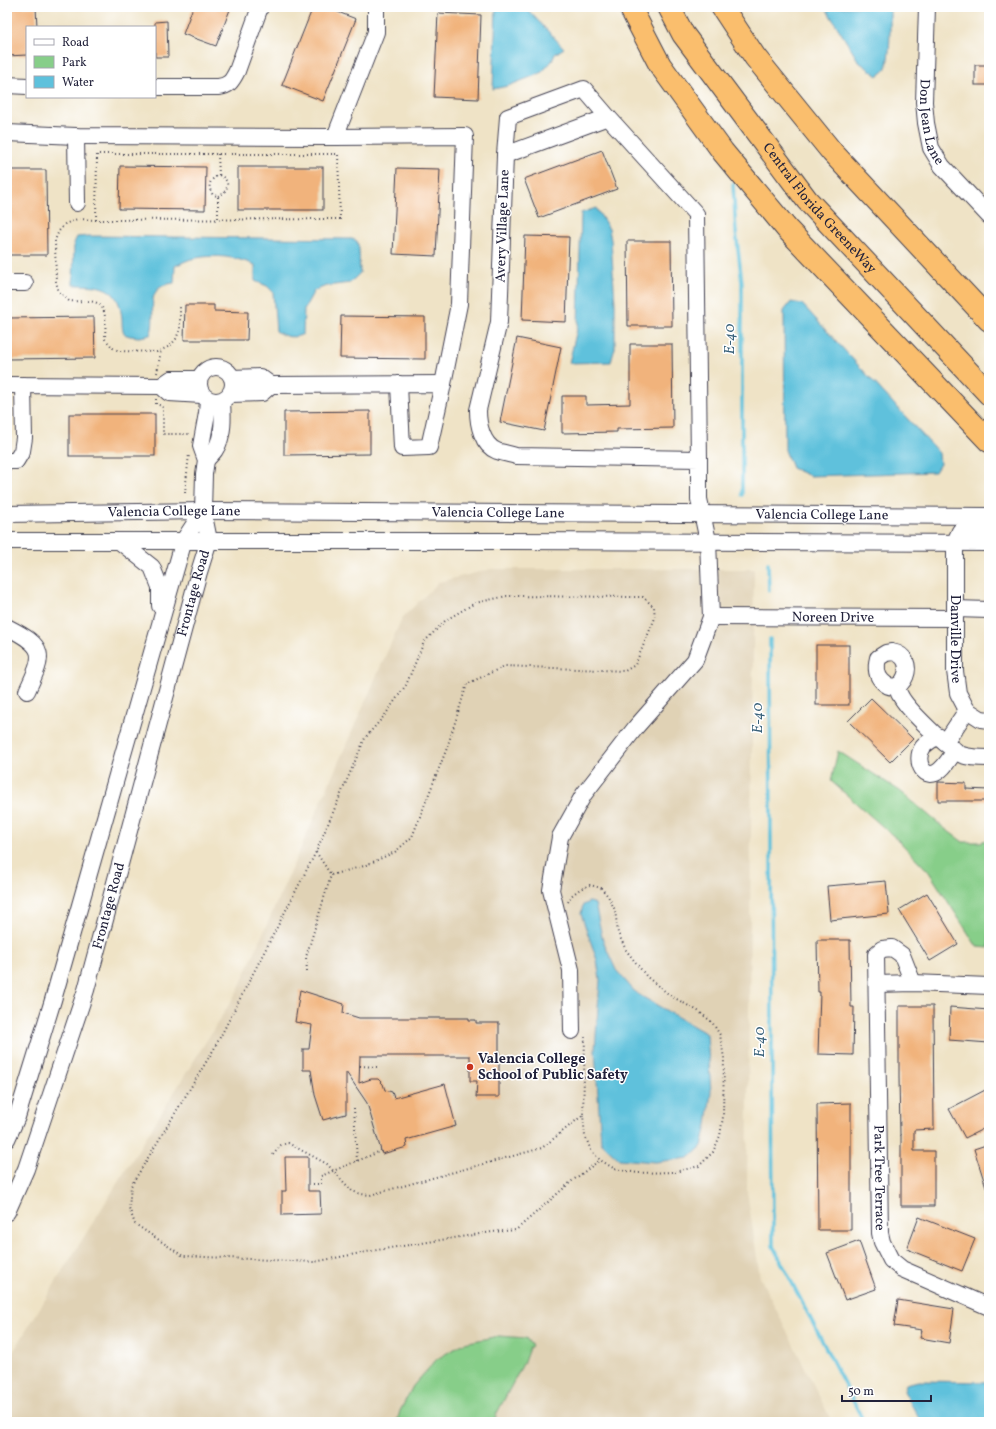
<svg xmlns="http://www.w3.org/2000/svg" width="996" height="1429" viewBox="0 0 996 1429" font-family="Vollkorn,serif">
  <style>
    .built { fill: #e0d2b5 }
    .green { fill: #87ce89; stroke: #547862 }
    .water { fill: #5ec1dc; stroke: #40728c }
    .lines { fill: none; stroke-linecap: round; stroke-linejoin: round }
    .stream { stroke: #5ec1dc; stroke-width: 3.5 }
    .building { fill: #f1b37c }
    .minor-casing { stroke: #413f50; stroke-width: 18 }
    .highway-casing { stroke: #413f50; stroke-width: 24 }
    .path { stroke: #413f50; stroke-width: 2; stroke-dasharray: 1 3; stroke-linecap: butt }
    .minor { stroke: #fff; stroke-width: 16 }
    .highway { stroke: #fabe6d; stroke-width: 22 }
    .poi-dot { fill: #c8321e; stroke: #fff; stroke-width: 1.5 }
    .labels { text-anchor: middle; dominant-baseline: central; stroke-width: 3; stroke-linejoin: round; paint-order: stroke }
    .street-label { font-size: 14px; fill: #22223b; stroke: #fff }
    .poi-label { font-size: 14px; font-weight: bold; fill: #22223b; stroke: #fff; text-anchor: start }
    .water-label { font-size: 15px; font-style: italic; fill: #3a627b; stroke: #fff }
  </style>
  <rect width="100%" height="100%" fill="#fff"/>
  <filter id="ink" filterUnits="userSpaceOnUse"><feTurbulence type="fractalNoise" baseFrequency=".025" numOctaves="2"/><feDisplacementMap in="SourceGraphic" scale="8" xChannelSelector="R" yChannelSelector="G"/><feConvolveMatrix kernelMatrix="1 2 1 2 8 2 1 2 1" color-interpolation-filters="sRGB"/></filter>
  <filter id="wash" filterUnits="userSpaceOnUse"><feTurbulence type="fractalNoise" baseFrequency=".012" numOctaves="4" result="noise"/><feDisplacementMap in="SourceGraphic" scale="16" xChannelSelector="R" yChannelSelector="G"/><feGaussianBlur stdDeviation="0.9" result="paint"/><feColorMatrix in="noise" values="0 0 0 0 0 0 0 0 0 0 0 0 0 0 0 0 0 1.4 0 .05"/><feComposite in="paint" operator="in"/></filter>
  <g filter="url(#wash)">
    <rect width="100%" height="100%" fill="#efe3c6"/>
    <polygon class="built" points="491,569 754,569 747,1191 760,1277 832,1422 7,1422 7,1362 57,1280 238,990 402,618 439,582"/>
    <g class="green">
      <polygon points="838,751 900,791 944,828 963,842 980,842 989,839 989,948 977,947 929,872 899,841 831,781"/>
      <polygon points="499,1336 526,1338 532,1346 529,1348 524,1362 497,1413 494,1422 397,1422 400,1411 413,1386 437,1359 464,1343"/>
    </g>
    <g class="water">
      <polygon points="496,7 525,7 564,48 555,54 552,61 541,73 508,86 493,89"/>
      <path d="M825,7H890C890,21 891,58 885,70C884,72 880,74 878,76L859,62Z"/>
      <polygon points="596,208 609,229 611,240 615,304 615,348 611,362 569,363 578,325 581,213"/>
      <path d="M89,236L352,239L357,241L359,249L360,273L350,283L326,286L314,291L304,309L303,334C294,339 284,337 276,331L273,292L267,286L255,281V265C235,257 217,254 196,258C188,259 182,263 175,266L174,283C140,287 159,315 150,335L139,337L130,336L124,334C121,327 123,320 121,312C117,285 96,285 73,285L74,243L77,237Z"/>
      <polygon points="791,302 802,304 939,453 940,464 935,472 810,476 792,468 785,450 784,311"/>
      <polygon points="589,902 595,904 603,941 616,970 636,993 707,1034 711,1091 707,1125 702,1146 689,1158 655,1162 619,1159 601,1142 595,1050 600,980 597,960 581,914 583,905"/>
      <polygon points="918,1381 989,1382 989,1422 921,1422 904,1391 906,1384"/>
    </g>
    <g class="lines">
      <g class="stream">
        <polyline points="733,184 736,232 742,283 742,495"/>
        <polyline points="768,563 769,591"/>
        <polyline points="770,639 773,1246 864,1422"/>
      </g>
    </g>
    <g id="blocks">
      <g class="building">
        <polygon points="7,7 36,7 37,27 27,27 27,55 7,56"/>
        <polygon points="193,7 231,7 216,46 183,34"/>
        <polygon points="313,7 325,7 356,19 323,101 282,85"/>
        <polygon points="438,13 481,15 478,99 434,97"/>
        <polygon points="167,21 168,57 155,57 155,22"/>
        <rect x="975" y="65" width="14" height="20"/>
        <polygon points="602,150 617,189 539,218 524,179"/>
        <polygon points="120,166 206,167 205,210 119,209"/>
        <rect x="238" y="167" width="85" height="43"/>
        <polygon points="397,168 440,169 436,256 393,254"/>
        <polygon points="7,170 46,170 47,255 7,255"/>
        <polygon points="525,236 569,237 566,322 522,320"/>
        <polygon points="627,241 671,241 672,326 628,326"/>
        <polygon points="185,305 214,305 214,311 248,312 247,340 184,340"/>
        <polygon points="341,316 425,317 425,359 340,358"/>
        <polygon points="94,317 95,358 8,359 7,318"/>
        <polygon points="517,338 561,347 544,431 500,422"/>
        <polygon points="630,344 672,344 673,428 617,429 617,432 562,433 562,396 586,396 586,405 630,404"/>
        <polygon points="370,411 370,454 284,455 284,412"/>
        <rect x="69" y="414" width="86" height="42"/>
        <rect x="816" y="645" width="33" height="60"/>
        <polygon points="871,698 913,739 890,762 848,721"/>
        <polygon points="938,782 966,783 966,789 989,790 989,801 938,801"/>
        <polygon points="886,881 889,914 830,920 827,886"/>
        <polygon points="927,893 958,944 930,961 899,910"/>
        <polygon points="817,940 850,940 851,1007 854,1007 853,1055 818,1054 820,992 818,992"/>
        <polygon points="300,990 344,1004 343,1013 359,1018 469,1018 469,1020 476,1020 476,1023 499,1023 499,1097 476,1097 477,1081 470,1081 470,1056 360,1056 359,1083 371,1079 378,1079 383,1084 385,1090 392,1092 394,1098 445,1084 456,1126 406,1140 407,1147 382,1154 367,1103 346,1072 346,1114 323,1120 315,1095 311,1070 303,1070 303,1049 309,1049 312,1025 295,1022"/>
        <polygon points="899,1006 933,1006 934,1129 914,1130 914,1151 934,1151 934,1206 901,1206 901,1135 900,1135 899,1077"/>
        <polygon points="950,1007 989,1010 989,1043 949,1040"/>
        <polygon points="989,1088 989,1126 965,1138 949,1109"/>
        <polygon points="851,1103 851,1230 818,1230 817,1104"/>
        <polygon points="989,1144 989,1189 987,1190 974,1149"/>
        <polygon points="285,1157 308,1157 308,1191 320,1191 321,1214 282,1215 282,1191 286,1191"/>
        <polygon points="919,1217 975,1239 962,1271 907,1249"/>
        <polygon points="859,1241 876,1289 845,1300 827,1253"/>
        <polygon points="898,1300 954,1309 949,1343 920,1338 922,1330 894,1326"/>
      </g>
    </g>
  </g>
  <g filter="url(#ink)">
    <use href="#blocks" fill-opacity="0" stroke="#413f50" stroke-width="1"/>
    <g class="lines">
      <g class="minor-casing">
        <g id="minor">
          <polyline points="376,7 376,32 335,137 465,136 459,304 443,384"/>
          <path id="s1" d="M927,7L924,102L926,123L931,148L942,166L989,216"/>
          <polyline points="7,85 27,86"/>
          <path d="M155,87H218C229,86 232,81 237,71L260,7"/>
          <polyline points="7,133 76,136 335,137"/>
          <polyline points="76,136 77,203"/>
          <polyline points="505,155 508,117 584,89 608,117"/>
          <polyline points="7,283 25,283"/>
          <circle cx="216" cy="384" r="17"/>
          <polyline points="7,385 161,386 171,379 199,379"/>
          <polyline points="271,385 443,384 429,447 402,448 399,384"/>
          <polyline points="161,386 169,393 202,395"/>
          <polyline points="231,394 262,393 271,385 260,377 232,378"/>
          <path d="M206,460C209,457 212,454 215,450C224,436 223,417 222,401"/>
          <polyline points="7,461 16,461 22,451 24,438 23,385"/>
          <path id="s2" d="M7,514L203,511L989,516"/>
          <path id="s3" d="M989,527H970L960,531L955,542V671L958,693L967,710L981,719L989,720"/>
          <polyline points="7,541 511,541 989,543"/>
          <polyline points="119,541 152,567 160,587 160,606"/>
          <polyline points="955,609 989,610"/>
          <path id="s4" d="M711,617L955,618"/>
          <path d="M7,627C46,647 45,653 27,691"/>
          <path d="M892,652C921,657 902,702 882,681C876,675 876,666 878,658L886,653Z"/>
          <path d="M897,686C898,689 898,693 900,695C906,708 948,749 962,755C970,758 980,758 989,758"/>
          <path d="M938,736C933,739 926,743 923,747C913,761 925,783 940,770C946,765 951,757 955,750"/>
          <polyline points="945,743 967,710"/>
          <path id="s5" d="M913,983L902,955L892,948L882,949L876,954L880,1233L882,1242L891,1260L902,1269L989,1307"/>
          <polyline points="877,984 913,983 989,986"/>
          <path d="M572,1031L571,970L551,890L560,837L584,794L636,727L695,660L711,617L708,541L699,499V459L696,214L608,117L505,155L499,322L478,410C478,424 482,445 497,451C503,453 510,454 516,456L699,459"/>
          <polyline points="7,1139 17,1117 53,1000 184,540 203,511"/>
          <path id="s6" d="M7,1212L26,1169L86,990L199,572L209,540L203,511L204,474L206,460L201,446L207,413L208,400"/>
        </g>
      </g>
      <g class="highway-casing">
        <g id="highway">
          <polyline points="630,7 660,65 723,152 787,229 989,441"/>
          <path id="s7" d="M669,7L683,34L807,200L989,394"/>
          <polyline points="722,7 755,57 832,152 989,320"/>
        </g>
      </g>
      <g class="path">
        <path d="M218,154L219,175C209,180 207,186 213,195L218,196V220"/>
        <path d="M218,196L223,194C230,186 228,179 219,175"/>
        <path d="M96,220L97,154H338L340,219L96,220L77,219L65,224L59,231L55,240L56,282L59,292L69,301C77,302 86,300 94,302C109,305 105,328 105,339L113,348L119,351L157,352L170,346L176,339L180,329V306"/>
        <polyline points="157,373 161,350"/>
        <polyline points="156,399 156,404 162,406 163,408 163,434 189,434"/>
        <polyline points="185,493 189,454"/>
        <polyline points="316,852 331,875"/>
        <polyline points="568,902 571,896 580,889 590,885 601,888 608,896 615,910 618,933 626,950 647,977 671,996 698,1011 712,1022 720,1035 724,1058 723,1117 720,1136 713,1152 699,1166 675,1172 638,1173 615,1169 600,1160 591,1150 585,1136 583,1115"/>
        <polyline points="307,971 306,957 331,875 364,866 395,852 412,837 447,748 467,684 505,666 625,671 635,665 655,618 654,607 643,597 507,596 475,603 446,620 424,642 406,685 385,715 365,738 316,852 214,1049 131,1186 129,1208 135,1224 183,1256 314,1262 377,1250 492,1232 516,1230 572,1181 600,1160"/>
        <polyline points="360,1066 377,1067"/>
        <polyline points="354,1108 357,1161"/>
        <polyline points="273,1155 281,1145 288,1143 327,1164 352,1191 361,1194 370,1195 542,1148 583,1115 585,1037"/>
        <polyline points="313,1184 321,1184 321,1176 381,1151"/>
      </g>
      <use href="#minor" class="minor"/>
      <use href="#highway" class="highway"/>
    </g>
  </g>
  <circle class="poi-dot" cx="470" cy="1067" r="4"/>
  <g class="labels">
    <g class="street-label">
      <text stroke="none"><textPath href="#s1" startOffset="116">Don Jean Lane</textPath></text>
      <text stroke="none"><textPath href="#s7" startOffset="252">Central Florida GreeneWay</textPath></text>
      <text transform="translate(503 226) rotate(-88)">Avery Village Lane</text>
      <text stroke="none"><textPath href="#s2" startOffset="167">Valencia College Lane</textPath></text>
      <text stroke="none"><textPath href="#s2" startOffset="491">Valencia College Lane</textPath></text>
      <text stroke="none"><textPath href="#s2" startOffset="815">Valencia College Lane</textPath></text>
      <text stroke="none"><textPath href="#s6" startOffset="647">Frontage Road</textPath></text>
      <text stroke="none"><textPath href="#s4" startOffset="122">Noreen Drive</textPath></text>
      <text stroke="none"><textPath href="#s3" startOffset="139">Danville Drive</textPath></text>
      <text stroke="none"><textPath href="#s6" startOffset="323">Frontage Road</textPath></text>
      <text stroke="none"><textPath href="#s5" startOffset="284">Park Tree Terrace</textPath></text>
    </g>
    <g class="poi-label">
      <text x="478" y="1059">Valencia College<tspan x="478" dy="16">School of Public Safety</tspan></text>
    </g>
    <g class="water-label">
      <text transform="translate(730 339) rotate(-90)">E-40</text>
      <text transform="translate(758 718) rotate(-90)">E-40</text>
      <text transform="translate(760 1042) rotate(-90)">E-40</text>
    </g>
  </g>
  <rect width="996" height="1429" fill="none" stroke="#fff" stroke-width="24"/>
  <rect x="26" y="26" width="130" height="72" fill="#ffffff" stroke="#a7a7b1"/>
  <rect x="34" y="39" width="20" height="6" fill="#ffffff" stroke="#a7a7b1"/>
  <text x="62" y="46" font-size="12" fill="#22223b">Road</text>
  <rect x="34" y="56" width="20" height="12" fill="#87ce89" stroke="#a7a7b1"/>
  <text x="62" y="66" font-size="12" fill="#22223b">Park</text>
  <rect x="34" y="76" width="20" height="12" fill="#5ec1dc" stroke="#a7a7b1"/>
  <text x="62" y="86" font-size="12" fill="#22223b">Water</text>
  <path d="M842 1395v6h89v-6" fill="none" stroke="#22223b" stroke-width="2"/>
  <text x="848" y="1395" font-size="12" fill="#22223b" stroke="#ffffff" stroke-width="3" paint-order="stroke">50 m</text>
</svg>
